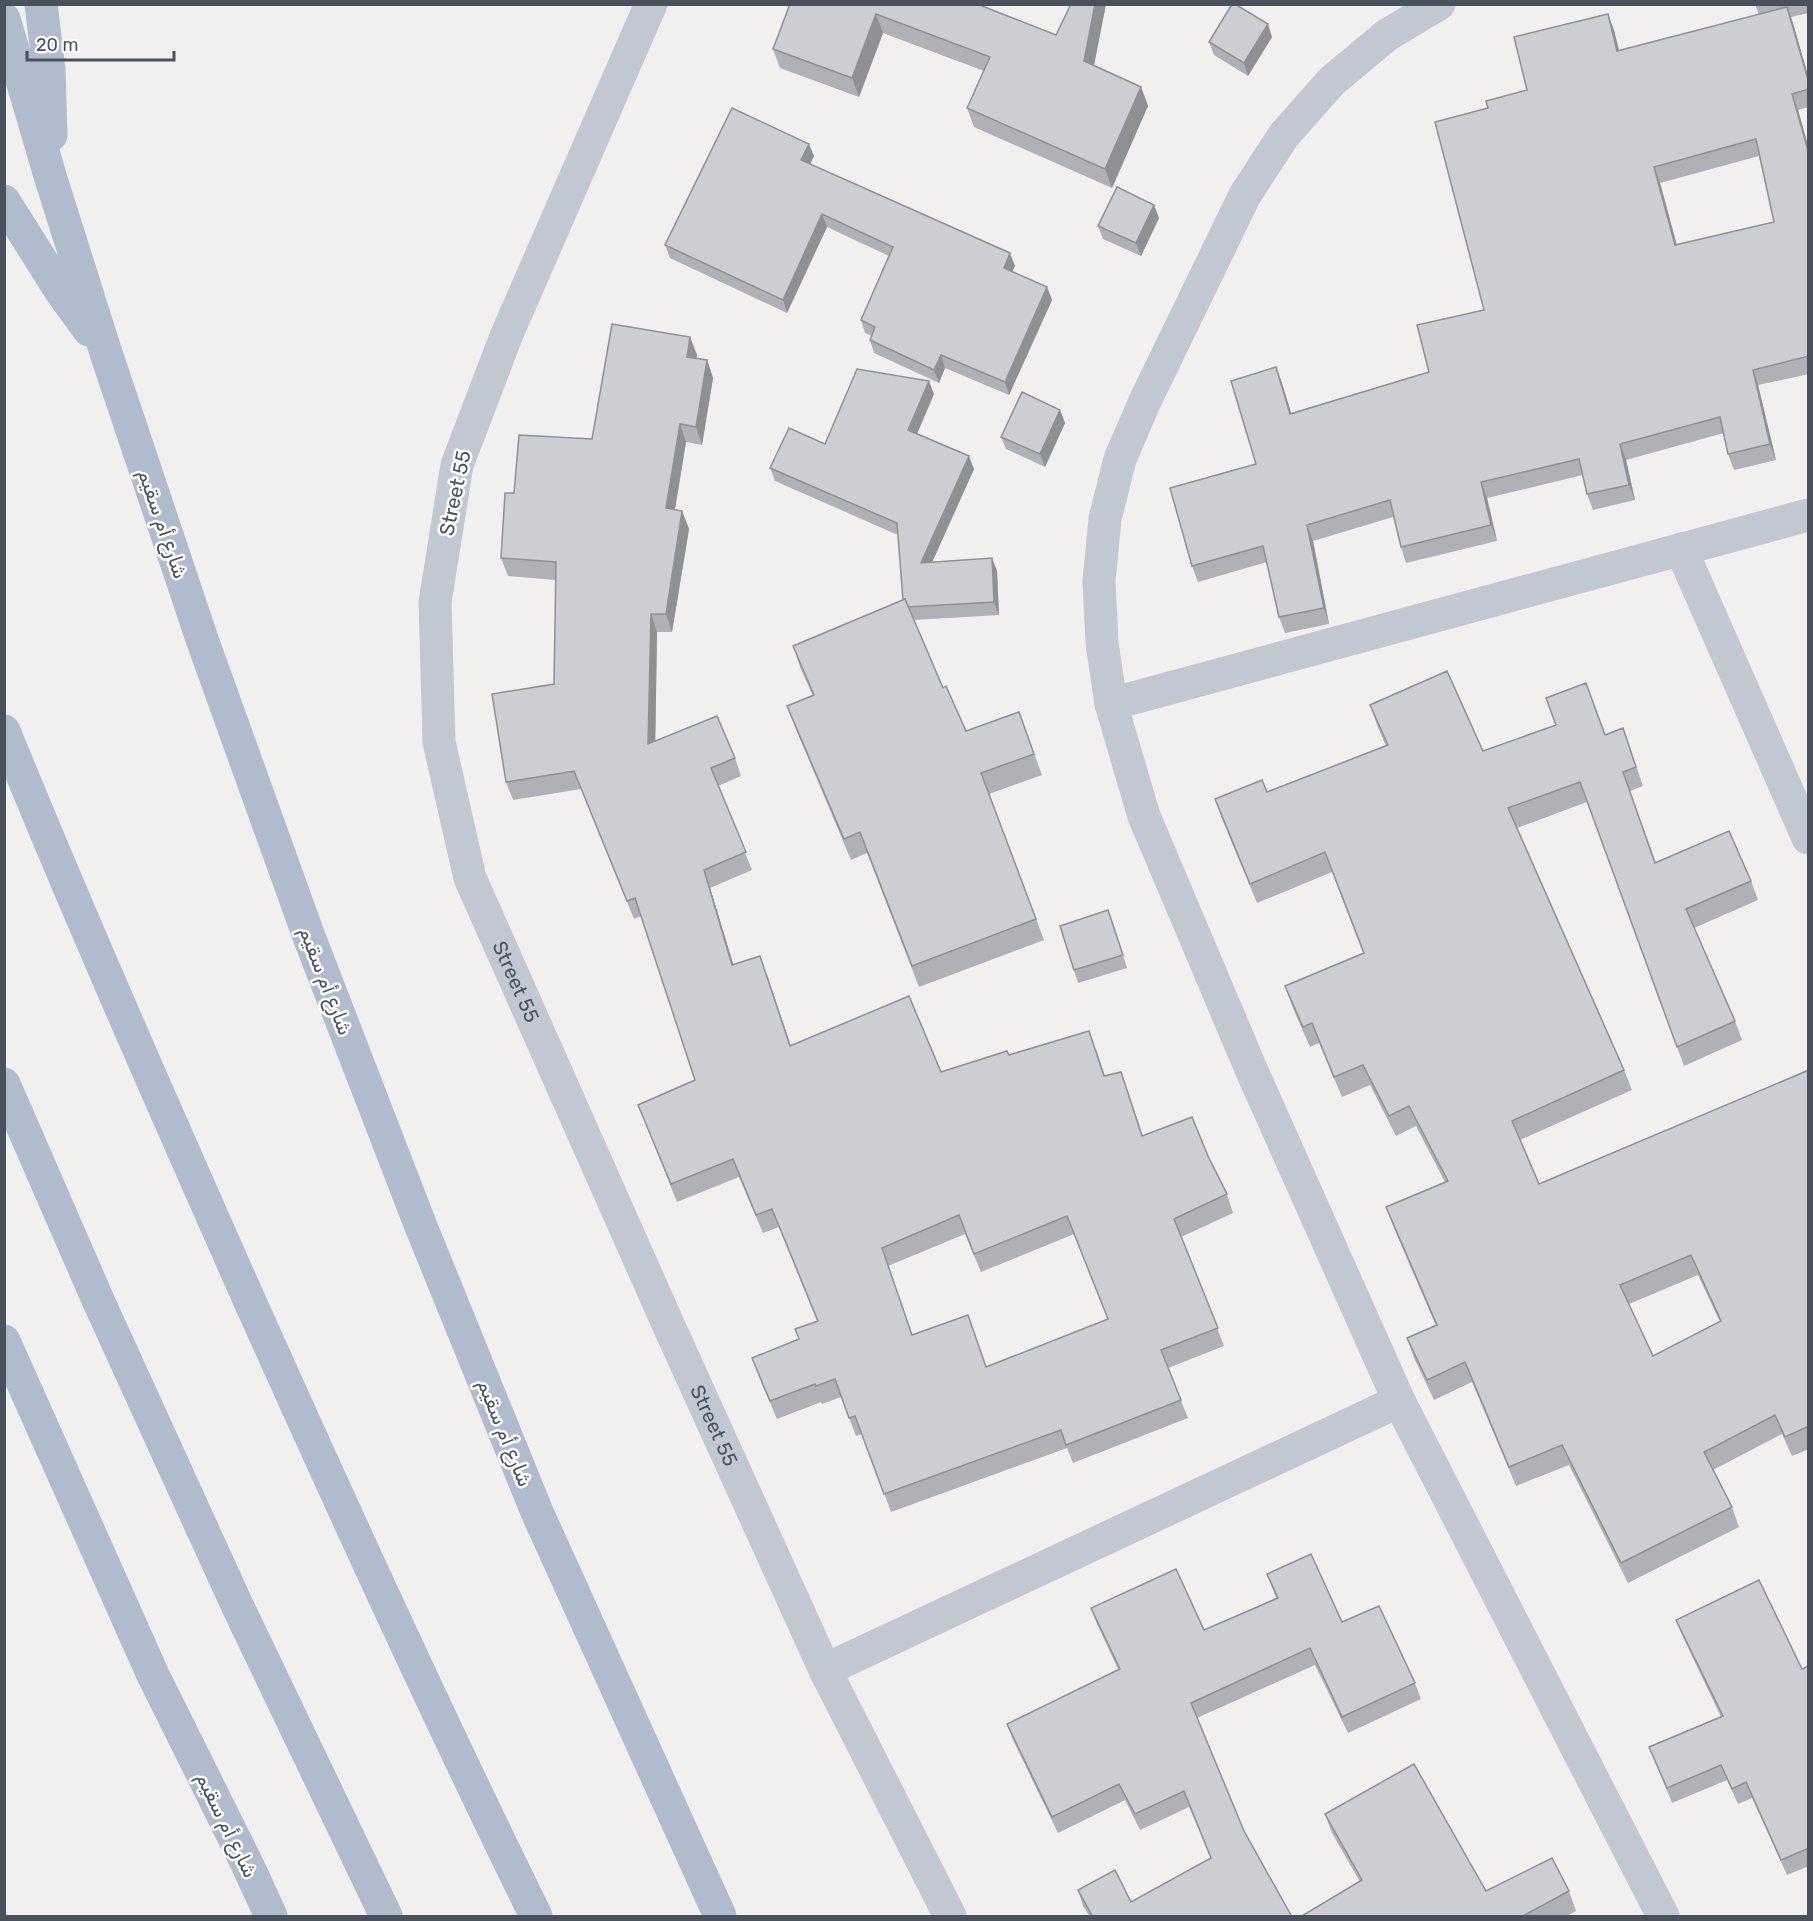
<svg xmlns="http://www.w3.org/2000/svg" width="1813" height="1921" viewBox="0 0 1813 1921" font-family="Rubik,Vazirmatn,sans-serif">
  <style>
    .lines { fill: none; stroke-linecap: round; stroke-linejoin: round }
    .minor { stroke: #c1c8d1; stroke-width: 33 }
    .major { stroke: #b0bccd; stroke-width: 33 }
    .wall { fill: #afb1b6; fill-rule: evenodd }
    .shaded-wall { fill: #8f9094 }
    .building { fill: #ccced4; stroke: #8f9094; stroke-width: 1.5; fill-rule: evenodd }
    .labels { text-anchor: middle; dominant-baseline: central; stroke-width: 5; stroke-linejoin: round; paint-order: stroke }
    .street-label { font-size: 20px; fill: #48515c; stroke: #fff }
  </style>
  <rect width="100%" height="100%" fill="#f2f0ef"/>
  <g class="lines">
    <g class="minor">
      <path id="s1" d="M651,4L507,334L457,465L435,602L439,742L470,878L668,1324L825,1670L950,1916"/>
      <polyline points="1439,4 1387,35 1332,81 1284,135 1245,195 1145,401 1120,459 1105,519 1099,581 1102,643 1111,704 1144,816 1251,1069 1399,1401 1663,1916"/>
      <polyline points="1681,549 1808,838"/>
      <polyline points="1111,704 1808,515"/>
      <polyline points="825,1670 1399,1401"/>
    </g>
    <g class="major">
      <polyline points="41,4 49,70 51,135"/>
      <polyline points="4,19 51,179 106,353 203,642 308,934 420,1224 537,1512 720,1916"/>
      <polyline points="4,201 60,290 89,330"/>
      <path d="M4,731C79,915 159,1096 239,1277C335,1492 432,1705 536,1916"/>
      <polyline points="4,1084 98,1300 237,1605 386,1916"/>
      <polyline points="4,1341 153,1675 248,1866 271,1916"/>
    </g>
  </g>
  <g class="wall">
    <polygon points="790,4 977,4 1056,35 1106,4 1094,66 1141,87 1148,106 1112,188 974,127 967,108 984,71 883,33 859,97 780,68 773,49"/>
    <path d="M1755,4H1809V13L1791,17L1809,79V107L1798,110L1809,149V374L1758,385L1776,460L1734,470L1728,454L1724,433L1626,460L1635,500L1593,510L1587,494L1583,475L1487,498L1497,541L1406,563L1401,547L1393,517L1313,541L1329,624L1285,633L1279,617L1267,562L1198,582L1192,566L1256,464L1276,367L1291,413L1429,372L1484,310L1488,108L1527,90L1614,30L1619,51L1759,15ZM1759,156L1774,222L1677,245L1660,183Z"/>
    <polygon points="1272,37 1248,76 1214,55 1209,42"/>
    <polygon points="814,156 810,164 1015,266 1012,272 1047,287 1052,300 1009,395 945,368 939,383 874,353 870,340 872,336 865,333 861,320 889,256 827,227 787,313 670,258 665,245"/>
    <polygon points="1154,205 1159,218 1141,256 1103,239 1098,226"/>
    <path d="M690,337L697,355L696,358L707,360L713,378L702,445L686,442L675,510L682,511L689,529L672,632H657L655,741L735,758L741,776L718,786L752,870L710,888L733,964L767,974L791,1046L941,1072L1009,1055L1096,1049L1105,1076L1127,1090L1143,1136L1208,1156L1227,1194L1233,1213L1181,1237L1224,1346L1168,1368L1188,1418L1073,1463L1067,1448L891,1512L862,1434L856,1436L841,1397L822,1404L821,1402L777,1419L759,1377L752,1358L799,1339L817,1321L779,1227L763,1233L739,1177L677,1202L638,1105L695,1080L641,916L634,919L581,789L513,800L506,782L554,684L556,580L508,576L501,558L514,493L592,439ZM965,1234L981,1272L1074,1234L1108,1319L987,1367L912,1335L888,1266Z"/>
    <polygon points="934,394 917,434 974,469 932,562 992,558 997,571 999,615 914,620 943,688 966,731 1019,712 1042,775 989,794 1044,940 919,987 867,853 851,860 795,727 787,706 813,696 800,667 793,646 903,600 898,535 775,481 770,468"/>
    <polygon points="1060,410 1065,423 1045,467 1006,449 1001,437"/>
    <path d="M1370,705L1483,751L1605,735L1623,728L1643,786L1630,791L1656,863L1751,881L1758,900L1694,928L1735,1021L1742,1040L1684,1066L1587,802L1517,828L1624,1070L1632,1090L1520,1140L1539,1184L1809,1070V1449L1792,1456L1782,1434L1713,1470L1732,1507L1739,1527L1628,1583L1569,1465L1516,1486L1472,1382L1434,1400L1414,1358L1407,1338L1436,1326L1393,1226L1386,1207L1445,1182L1416,1126L1396,1136L1370,1085L1342,1097L1319,1043L1310,1047L1292,1006L1285,986L1363,953L1332,872L1257,903L1222,819L1215,799L1267,792L1386,746L1377,725ZM1698,1275L1720,1322L1653,1356L1629,1304Z"/>
    <polygon points="1113,923 1127,968 1078,983 1074,970"/>
    <polygon points="1267,1574 1342,1622 1415,1683 1421,1699 1348,1733 1315,1665 1197,1718 1244,1831 1292,1917 1090,1917 1083,1906 1078,1890 1131,1902 1211,1858 1189,1807 1140,1830 1125,1800 1058,1833 1013,1740 1007,1724 1118,1669 1097,1624 1091,1608 1204,1630 1276,1598"/>
    <polygon points="1676,1620 1802,1669 1809,1666 1809,1866 1787,1875 1752,1798 1738,1804 1727,1780 1672,1803 1649,1747 1721,1717 1682,1635"/>
    <polygon points="1325,1814 1486,1891 1569,1891 1576,1911 1565,1917 1300,1917 1360,1882 1332,1833"/>
  </g>
  <g class="shaded-wall">
    <polygon points="1095,4 1106,4 1091,80 1084,61"/>
    <polygon points="1787,7 1793,23 1809,79 1809,83"/>
    <polygon points="876,14 883,33 859,97 852,78"/>
    <polygon points="1608,14 1614,30 1623,67 1617,51"/>
    <polygon points="1268,24 1272,37 1248,76 1244,63"/>
    <polygon points="1141,87 1148,106 1112,188 1105,169"/>
    <polygon points="1792,94 1798,110 1809,149 1809,154"/>
    <polygon points="809,144 814,156 806,173 801,160"/>
    <polygon points="1654,167 1660,183 1681,261 1675,245"/>
    <polygon points="1154,205 1159,218 1141,256 1136,243"/>
    <polygon points="822,214 827,227 787,313 783,300"/>
    <polygon points="1010,253 1015,266 1008,281 1004,268"/>
    <polygon points="1047,287 1052,300 1009,395 1005,382"/>
    <polygon points="690,337 697,355 693,375 687,357"/>
    <polygon points="941,355 945,368 939,383 934,370"/>
    <polygon points="707,360 713,378 702,445 696,427"/>
    <polygon points="1276,367 1282,383 1296,429 1290,414"/>
    <polygon points="1753,370 1758,385 1776,460 1770,444"/>
    <polygon points="929,381 934,394 913,443 908,430"/>
    <polygon points="1060,410 1065,423 1045,467 1040,454"/>
    <polygon points="680,424 686,442 672,526 666,508"/>
    <polygon points="1620,444 1626,460 1635,500 1629,485"/>
    <polygon points="969,456 974,469 926,576 921,563"/>
    <polygon points="1481,482 1487,498 1497,541 1491,525"/>
    <polygon points="682,511 689,529 672,632 666,614"/>
    <polygon points="1307,525 1313,541 1329,624 1324,608"/>
    <polygon points="992,558 997,571 999,615 994,602"/>
    <polygon points="651,614 657,632 655,762 648,744"/>
    <polygon points="704,870 710,888 739,983 732,965"/>
  </g>
  <g class="building">
    <polygon points="790,4 977,4 1056,35 1071,4 1095,4 1084,61 1141,87 1105,169 967,108 990,57 876,14 852,78 773,49"/>
    <polygon points="1232,4 1235,4 1268,24 1244,63 1209,42"/>
    <path d="M1787,7L1809,83V89L1792,94L1809,154V356L1753,370L1770,444L1728,454L1720,417L1620,444L1629,485L1587,494L1579,459L1481,482L1491,525L1401,547L1390,500L1307,525L1324,608L1279,617L1263,546L1192,566L1170,488L1256,464L1231,381L1276,367L1290,414L1429,372L1417,325L1484,310L1435,122L1488,108L1486,101L1527,90L1514,37L1608,14L1617,51ZM1756,139L1774,222L1675,245L1654,167Z"/>
    <polygon points="732,108 809,144 801,160 1010,253 1004,268 1047,287 1005,382 941,355 934,370 870,340 875,327 861,320 893,247 822,214 783,300 665,245"/>
    <polygon points="1117,187 1154,205 1136,243 1098,226"/>
    <path d="M612,324L690,337L687,357L707,360L696,427L680,424L666,508L682,511L666,614H651L648,744L717,716L735,758L711,768L746,852L704,870L732,965L760,956L790,1046L909,996L941,1072L1007,1051L1009,1055L1089,1031L1104,1076L1121,1072L1142,1136L1192,1117L1208,1156L1227,1194L1174,1219L1218,1328L1161,1350L1181,1400L1066,1445L1061,1430L884,1494L855,1416L849,1418L835,1379L816,1386L815,1384L770,1401L752,1358L799,1339L795,1329L818,1321L772,1209L756,1215L733,1159L671,1184L638,1105L695,1080L635,898L627,901L574,771L506,782L492,694L554,684L556,562L501,558L505,493H514L519,435L592,439ZM959,1215L974,1254L1067,1216L1108,1319L986,1367L968,1315L912,1335L882,1248Z"/>
    <polygon points="857,369 929,381 908,430 969,456 921,563 992,558 994,602 908,607 905,599 903,600 897,523 770,468 789,428 825,444"/>
    <polygon points="1022,392 1060,410 1040,454 1001,437"/>
    <polygon points="905,599 943,688 946,686 966,731 1019,712 1034,754 981,773 1036,919 912,966 860,832 844,839 787,706 814,695 793,646"/>
    <path d="M1447,671L1483,751L1556,725L1546,698L1586,683L1605,735L1623,728L1636,767L1623,772L1655,863L1729,831L1751,881L1686,909L1735,1021L1677,1047L1580,782L1508,808L1624,1070L1512,1121L1539,1184L1809,1070V1426L1785,1437L1775,1415L1704,1452L1732,1507L1621,1563L1562,1445L1509,1467L1465,1362L1427,1380L1407,1338L1437,1325L1386,1207L1448,1181L1409,1106L1389,1116L1363,1065L1334,1077L1312,1023L1303,1027L1285,986L1364,953L1325,852L1250,884L1215,799L1262,780L1267,792L1388,745L1370,705ZM1691,1255L1721,1321L1653,1356L1620,1285Z"/>
    <polygon points="1108,910 1123,955 1074,970 1060,926"/>
    <polygon points="1311,1554 1342,1622 1379,1606 1415,1683 1342,1717 1310,1648 1191,1703 1244,1831 1292,1917 1093,1917 1078,1890 1115,1870 1131,1902 1211,1858 1184,1791 1135,1814 1119,1784 1052,1817 1007,1724 1120,1669 1091,1608 1176,1569 1204,1630 1278,1598 1267,1574"/>
    <polygon points="1759,1580 1802,1669 1809,1666 1809,1848 1781,1860 1746,1782 1732,1789 1721,1765 1667,1788 1649,1747 1723,1716 1676,1620"/>
    <polygon points="1414,1764 1486,1891 1552,1858 1569,1891 1521,1917 1300,1917 1362,1880 1325,1814"/>
  </g>
  <g class="labels">
    <g class="street-label">
      <text transform="translate(455 493) rotate(-78)">Street 55</text>
      <text transform="translate(163 524) rotate(71)">شارع أم سقيم</text>
      <text transform="translate(326 981) rotate(69)">شارع أم سقيم</text>
      <text stroke="none"><textPath href="#s1" startOffset="1032">Street 55</textPath></text>
      <text stroke="none"><textPath href="#s1" startOffset="1518">Street 55</textPath></text>
      <text transform="translate(505 1433) rotate(68)">شارع أم سقيم</text>
      <text transform="translate(227 1825) rotate(64)">شارع أم سقيم</text>
    </g>
  </g>
  <rect width="1813" height="1921" fill="none" stroke="#48515c" stroke-width="12"/>
  <path d="M27 51v9h147v-9" fill="none" stroke="#48515c" stroke-width="3"/>
  <text x="36" y="51" font-size="18" fill="#48515c" stroke="#ffffff" stroke-width="4.5" paint-order="stroke">20 m</text>
</svg>
